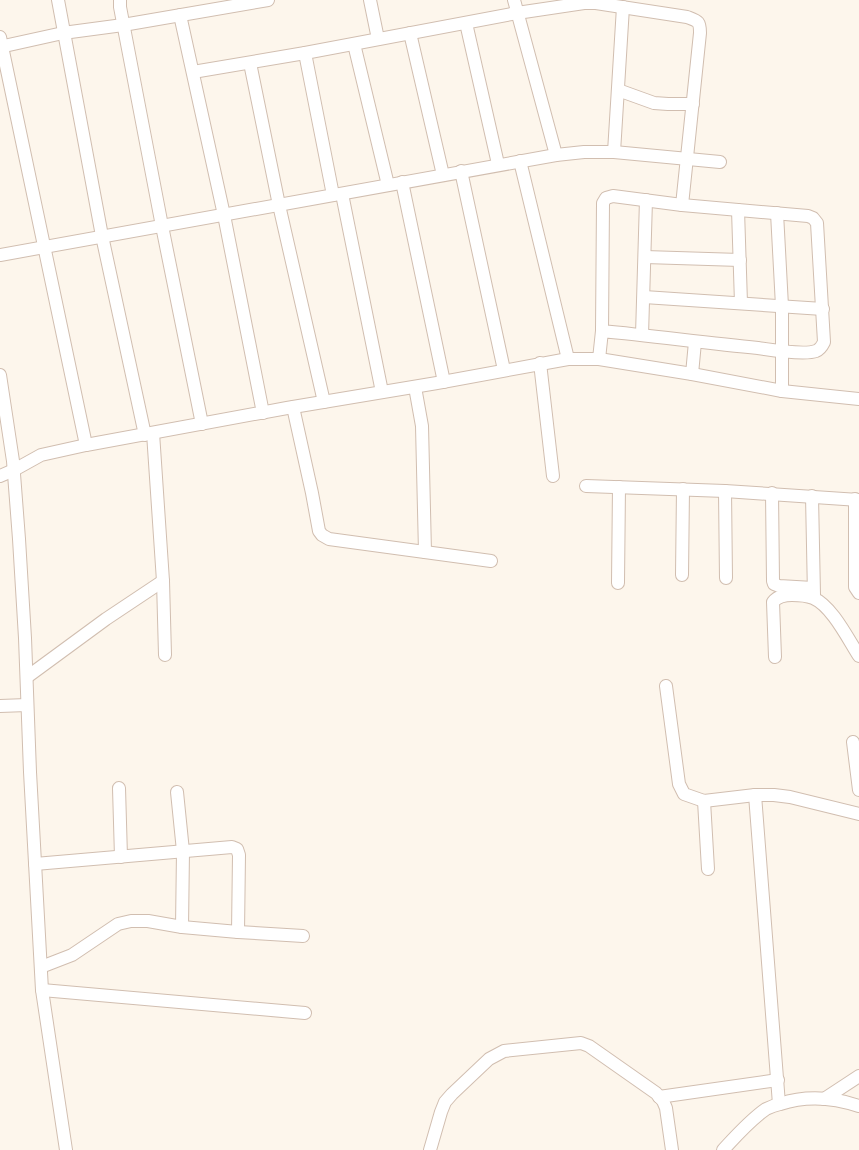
<svg xmlns="http://www.w3.org/2000/svg" width="859" height="1150" viewBox="0 0 859 1150" font-family="'Alegreya Sans',sans-serif">
  <style>
    .lines { fill: none; stroke-linecap: round; stroke-linejoin: round }
    .minor-casing { stroke: #d1beb0; stroke-width: 14 }
    .minor { stroke: #fff; stroke-width: 12 }
  </style>
  <rect width="100%" height="100%" fill="#fdf6ec"/>
  <g class="lines">
    <g class="minor-casing">
      <g id="minor">
        <polyline points="58,0 102,236 145,435"/>
        <polyline points="120,0 120,7 162,226 202,424"/>
        <polyline points="370,0 378,39"/>
        <polyline points="514,0 556,155"/>
        <polyline points="180,15 224,215 263,413"/>
        <polyline points="466,23 498,164"/>
        <polyline points="410,33 443,175"/>
        <polyline points="0,37 86,445"/>
        <polyline points="354,44 388,185"/>
        <polyline points="0,47 63,33 123,25 268,0"/>
        <polyline points="305,53 333,195"/>
        <polyline points="250,63 279,205 324,402"/>
        <path d="M193,72L305,53L517,13L584,3H596L687,17C698,21 700,21 700,33L682,205"/>
        <polyline points="618,90 654,103 668,104 693,104"/>
        <polyline points="614,152 623,7"/>
        <polyline points="520,161 568,359"/>
        <polyline points="461,171 504,370"/>
        <polyline points="402,182 444,382"/>
        <polyline points="342,194 382,392"/>
        <polyline points="738,210 741,303"/>
        <polyline points="777,213 782,306 782,391"/>
        <polyline points="0,255 556,155 584,152 614,152 720,162"/>
        <polyline points="645,257 740,260"/>
        <polyline points="644,297 823,309"/>
        <polyline points="642,335 646,200"/>
        <path d="M599,359L602,331L603,203L606,198L613,196L682,205L808,216L813,218L817,223L824,342C822,346 821,349 816,351C805,355 771,350 758,348C706,343 654,336 602,331"/>
        <polyline points="540,363 553,476"/>
        <polyline points="692,374 695,342"/>
        <polyline points="0,375 13,461 19,539 25,638 30,772 42,990 66,1150"/>
        <polyline points="415,387 422,426 425,552"/>
        <polyline points="293,407 312,493 319,531 322,535 329,539 491,561"/>
        <polyline points="153,433 163,581 165,655"/>
        <polyline points="0,476 14,470 41,455 86,445 287,408 437,383 568,359 599,359 692,374 782,391 859,399"/>
        <polyline points="586,486 725,491 859,500"/>
        <polyline points="725,491 726,578"/>
        <polyline points="772,493 773,581 774,584 779,586 813,588"/>
        <polyline points="812,496 814,595"/>
        <polyline points="855,499 855,587 859,593"/>
        <polyline points="682,575 683,489"/>
        <polyline points="618,583 619,487"/>
        <path d="M775,657L773,602C778,596 784,595 792,595C798,595 808,596 813,598C832,606 848,639 859,656"/>
        <polyline points="27,677 106,619 163,581"/>
        <polyline points="666,686 679,784 684,794 704,801 755,795 774,795 790,797 859,814"/>
        <polyline points="0,706 27,705"/>
        <polyline points="853,742 859,790"/>
        <polyline points="119,788 121,857"/>
        <polyline points="177,792 183,851 182,927"/>
        <polyline points="755,795 779,1104"/>
        <polyline points="704,801 708,869"/>
        <polyline points="35,864 232,847 237,849 239,855 238,932"/>
        <polyline points="41,967 72,955 118,924 131,921 148,921 182,927 238,932 303,936"/>
        <polyline points="42,990 305,1013"/>
        <polyline points="659,1097 778,1080"/>
        <polyline points="824,1099 859,1076"/>
        <polyline points="430,1150 441,1112 445,1102 452,1094 489,1059 504,1051 581,1043 589,1046 656,1093 663,1101 666,1108 672,1150"/>
        <path d="M723,1150C736,1136 750,1120 766,1109C770,1107 775,1105 780,1104C807,1095 832,1097 859,1106"/>
      </g>
    </g>
    <use href="#minor" class="minor"/>
  </g>
</svg>
